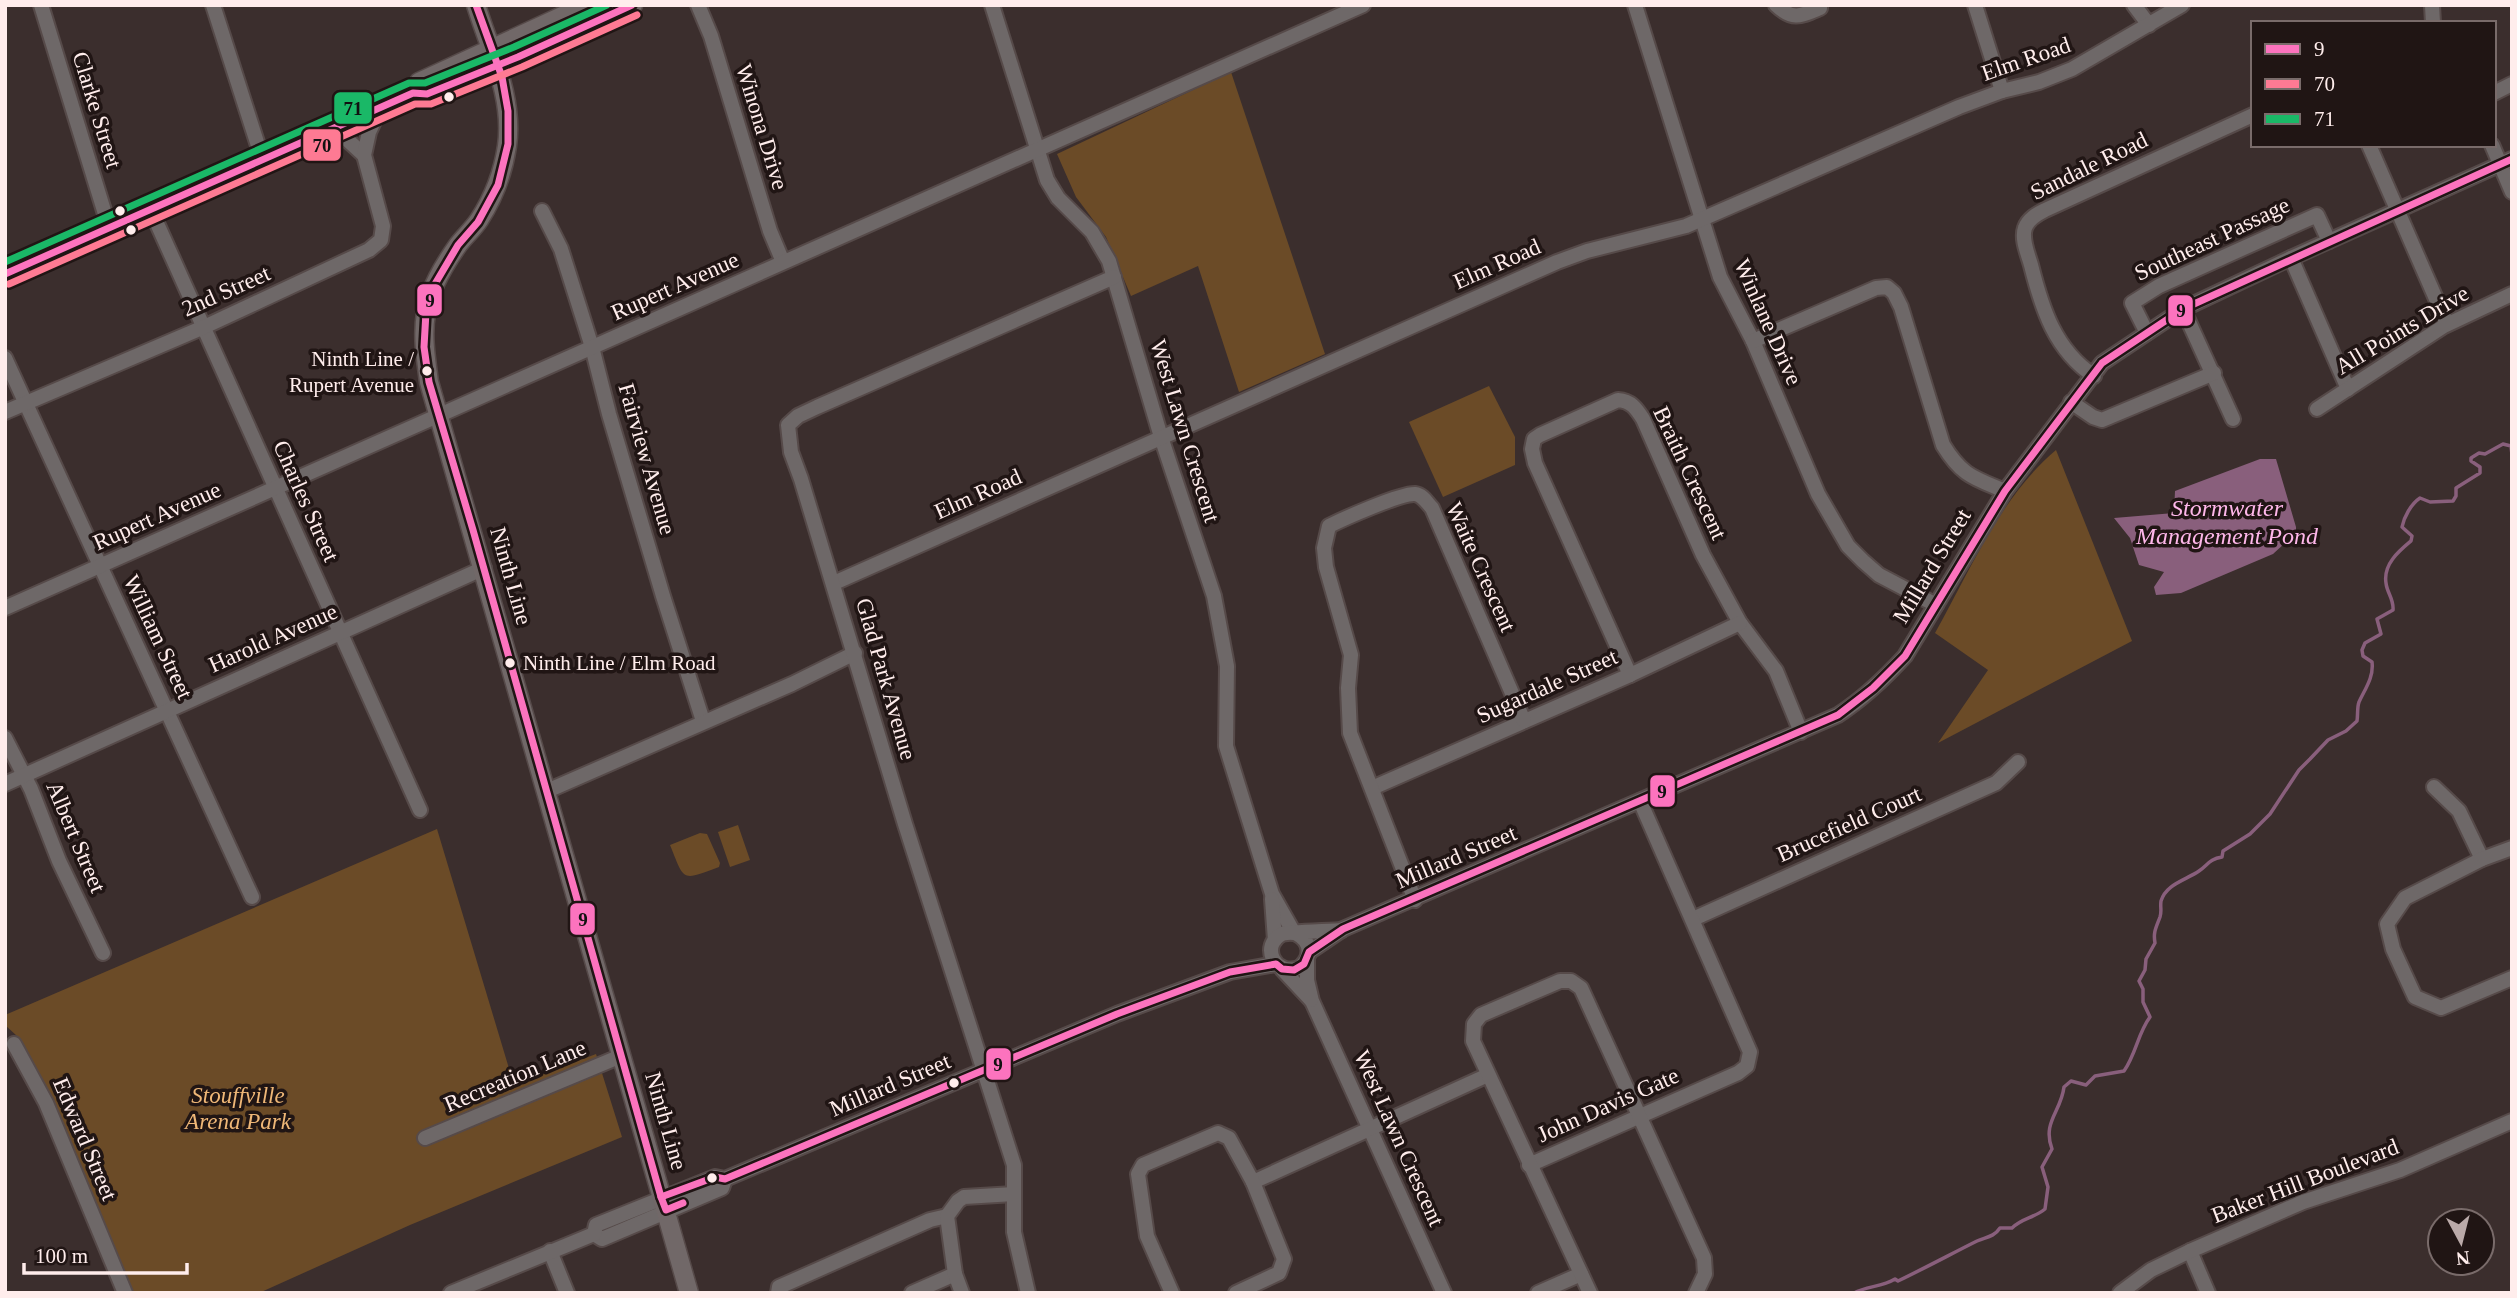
<svg xmlns="http://www.w3.org/2000/svg" width="2517" height="1298" viewBox="0 0 2517 1298" font-family="Georgia,serif">
  <style>
    .green { fill: #6b4b27 }
    .water { fill: #895f7c }
    .lines { fill: none; stroke-linecap: round; stroke-linejoin: round }
    .stream { stroke: #895f7c; stroke-width: 3.5 }
    .minor-casing { stroke: #564a49; stroke-width: 18 }
    .major-casing { stroke: #564a49; stroke-width: 21 }
    .minor { stroke: #6e6868; stroke-width: 14 }
    .major { stroke: #716868; stroke-width: 18 }
    .bus-1-casing { stroke: #201514; stroke-width: 12 }
    .bus-2-casing { stroke: #201514; stroke-width: 12 }
    .bus-3-casing { stroke: #201514; stroke-width: 12 }
    .bus-1 { stroke: #fc73be; stroke-width: 7 }
    .bus-2 { stroke: #fe7a93; stroke-width: 7 }
    .bus-3 { stroke: #1ab867; stroke-width: 7 }
    .bus-dot { fill: #ffedec; stroke: #201514; stroke-width: 2.5 }
    .labels { text-anchor: middle; dominant-baseline: central; stroke-width: 7; stroke-linejoin: round; paint-order: stroke }
    .bus-label { font-size: 21px; fill: #ffedec; stroke: #201514; text-anchor: end }
    .street-label { font-size: 23px; fill: #ffedec; stroke: #201514 }
    .park-label { font-size: 23px; font-style: italic; fill: #efb777; stroke: #201514 }
    .water-label { font-size: 24px; font-style: italic; fill: #feb7ea; stroke: #201514 }
    .line-badge { stroke: #201514; stroke-width: 2.5 }
    .pale-badge-label { font-size: 19px; text-anchor: middle; font-weight: bold; fill: #111 }
  </style>
  <rect width="100%" height="100%" fill="#3b2e2d"/>
  <g class="green">
    <polygon points="1231,72 1325,354 1239,392 1198,266 1131,296 1106,237 1076,197 1057,154"/>
    <polygon points="1489,386 1515,437 1515,465 1443,497 1409,422"/>
    <path d="M2056,450L2132,641L1938,743L1988,670L1935,633C1970,571 2000,497 2056,450Z"/>
    <polygon points="738,825 750,860 730,867 718,832"/>
    <polygon points="437,829 514,1085 596,1054 622,1137 410,1225 259,1293 118,1293 17,1036 5,1025 5,1015"/>
    <path d="M700,833L707,834L720,863L719,867C681,881 685,882 670,845Z"/>
  </g>
  <polygon class="water" points="2260,459 2276,459 2296,527 2296,533 2273,554 2181,593 2156,595 2154,587 2164,572 2139,565 2130,538 2114,518 2174,513 2175,491"/>
  <g class="lines">
    <path class="stream" d="M1854,1293C1867,1286 1882,1287 1895,1279L1898,1281C1925,1268 1951,1254 1977,1241C1986,1237 1994,1237 2000,1228H2012C2022,1218 2034,1218 2045,1209L2048,1187L2042,1167L2052,1149C2042,1122 2061,1112 2064,1087L2071,1081L2086,1085L2095,1076L2124,1071C2136,1054 2138,1033 2150,1017L2143,1002V989L2139,981L2145,970L2146,959L2155,943C2153,932 2156,928 2160,917C2162,911 2160,907 2161,901C2166,884 2186,880 2199,871C2208,865 2209,859 2222,857L2223,851L2250,834L2270,814L2299,770L2310,759L2328,740L2346,731L2357,721C2358,715 2357,707 2359,702C2365,689 2374,677 2372,662L2363,656L2362,650L2365,643L2381,634L2377,619L2393,610C2394,599 2387,593 2386,583C2383,564 2399,551 2411,541L2412,536L2402,527C2404,517 2411,504 2420,498L2430,502L2453,501L2456,496V488L2480,473V467L2471,461V458L2479,453L2485,454L2503,444L2511,446L2512,455"/>
    <g class="minor-casing">
      <g id="minor">
        <polyline points="41,5 109,227"/>
        <polyline points="213,5 262,158"/>
        <polyline points="698,5 711,36 770,231 783,262"/>
        <polyline points="992,5 1047,180 1058,198 1092,232 1109,261 1161,437 1214,596 1227,666 1226,746 1272,894 1294,933"/>
        <polyline points="1635,5 1720,277 1753,341 1818,494 1848,546 1863,561 1879,575 1936,605"/>
        <path d="M1776,5C1793,21 1801,16 1820,8"/>
        <polyline points="1975,5 2002,91"/>
        <polyline points="2134,5 2149,25"/>
        <polyline points="2432,5 2433,23"/>
        <polyline points="2494,93 2512,84"/>
        <polyline points="330,129 341,134 364,155"/>
        <polyline points="2369,145 2447,324"/>
        <polyline points="2492,145 2512,192"/>
        <polyline points="151,210 420,810"/>
        <polyline points="542,211 561,249 592,347 609,414 663,596 703,721"/>
        <polyline points="2291,258 2348,389"/>
        <polyline points="2183,309 2233,419"/>
        <polyline points="2147,333 2132,303 2159,286 2317,215 2329,241"/>
        <path d="M1753,341L1876,288L1887,287L1894,293L1901,307L1943,445C1962,476 1974,478 2005,491"/>
        <polyline points="5,358 252,897"/>
        <path d="M2094,376C2055,350 2042,309 2031,265C2028,254 2021,239 2025,228C2028,219 2037,214 2045,210L2253,115"/>
        <polyline points="2071,402 2093,417 2102,420 2214,373"/>
        <polyline points="2317,409 2444,326 2512,294"/>
        <polyline points="5,412 204,327 369,250 381,240 383,226 364,155 369,132 381,106"/>
        <polyline points="834,583 1557,262 1587,251 1686,226 1959,107 2002,91 2039,82 2072,69 2182,5"/>
        <polyline points="5,608 1363,5"/>
        <path d="M1630,675L1535,463L1532,449L1534,439L1540,435L1618,400C1631,401 1636,408 1643,419L1703,555L1740,623L1776,671L1801,732"/>
        <polyline points="5,738 31,789 59,861 103,953"/>
        <polyline points="5,784 484,568"/>
        <polyline points="2434,787 2459,811 2482,859"/>
        <polyline points="1372,788 1630,675 1740,623"/>
        <polyline points="547,791 792,684 855,653"/>
        <polyline points="2512,848 2482,859 2405,898 2387,924 2393,949 2415,997 2441,1008 2512,978"/>
        <polyline points="1272,899 1275,940"/>
        <path d="M1415,900L1350,733L1348,688L1351,655L1326,567L1324,548L1329,526C1343,519 1401,493 1415,494C1423,495 1427,503 1432,508L1524,721"/>
        <polyline points="1693,919 1996,783 2018,762"/>
        <path d="M1297,934C1312,942 1312,958 1299,968C1274,977 1260,945 1282,934C1288,932 1331,931 1342,930"/>
        <path d="M1309,952L1343,929L1838,715C1864,698 1884,679 1905,656L2005,491L2102,363L2183,309L2291,258L2512,159"/>
        <polyline points="1307,960 1307,980 1312,1001 1444,1293"/>
        <polyline points="1282,969 1311,1000"/>
        <polyline points="14,1044 46,1103 125,1293"/>
        <polyline points="425,1138 621,1056"/>
        <polyline points="1529,1165 1738,1073 1747,1066 1750,1052 1640,801"/>
        <polyline points="1253,1182 1488,1075"/>
        <polyline points="594,1234 602,1239 722,1188 725,1179"/>
        <polyline points="550,1251 567,1293"/>
        <polyline points="2190,1251 2208,1293"/>
        <polyline points="451,1293 594,1234 596,1225 715,1177 725,1179 1117,1014 1230,972 1276,964"/>
        <polyline points="778,1293 779,1287 930,1220 947,1216"/>
        <polyline points="912,1293 955,1274"/>
        <polyline points="962,1293 955,1274 947,1216 958,1201 964,1197 1014,1194"/>
        <polyline points="1028,1293 1014,1232 1014,1165 905,824 801,479 791,452 788,425 798,416 817,407 1114,277"/>
        <polyline points="1172,1293 1147,1236 1138,1174 1143,1165 1218,1133 1229,1138 1253,1182 1284,1259 1279,1273 1236,1293"/>
        <polyline points="1538,1293 1581,1274"/>
        <polyline points="1590,1293 1473,1041 1474,1024 1481,1015 1560,981 1571,981 1581,988 1704,1258 1705,1274 1696,1293"/>
        <polyline points="2120,1293 2151,1270 2190,1251 2303,1202 2400,1170 2512,1121"/>
      </g>
    </g>
    <g class="major-casing">
      <g id="major">
        <path d="M476,5C490,51 514,97 507,146C503,173 494,197 479,220C473,229 464,237 458,245C444,265 429,289 426,313C422,336 426,359 429,382L689,1293"/>
        <polyline points="413,93 419,82 586,5"/>
        <polyline points="5,274 413,93 427,94 518,57 633,5"/>
      </g>
    </g>
    <use href="#minor" class="minor"/>
    <use href="#major" class="major"/>
    <g class="bus-1-casing">
      <g id="bus-1">
        <polyline points="476,5 502,77 508,111 508,144 498,185 478,222 458,245 435,284 426,312 424,347 429,382 473,530 661,1197 666,1210 683,1203"/>
        <polyline points="5,274 413,93 427,94 518,57 632,5"/>
        <polyline points="661,1197 715,1177 725,1179 1117,1014 1230,972 1276,964 1282,969 1294,970 1304,964 1309,952 1343,929 1838,715 1873,688 1905,656 2005,491 2102,363 2183,309 2512,159"/>
      </g>
    </g>
    <g class="bus-2-casing">
      <polyline id="bus-2" points="9,284 415,104 431,104 522,67 637,15"/>
    </g>
    <g class="bus-3-casing">
      <polyline id="bus-3" points="5,262 409,83 425,83 514,47 607,5"/>
    </g>
    <use href="#bus-1" class="bus-1"/>
    <use href="#bus-2" class="bus-2"/>
    <use href="#bus-3" class="bus-3"/>
  </g>
  <g class="bus-dot">
    <circle cx="449" cy="97" r="6"/>
    <circle cx="120" cy="211" r="6"/>
    <circle cx="131" cy="230" r="6"/>
    <circle cx="427" cy="371" r="6"/>
    <circle cx="510" cy="663" r="6"/>
    <circle cx="954" cy="1083" r="6"/>
    <circle cx="712" cy="1178" r="6"/>
  </g>
  <g class="labels">
    <g class="bus-label">
      <text x="414" y="359">Ninth Line /<tspan x="414" dy="26">Rupert Avenue</tspan></text>
      <text x="523" y="663" text-anchor="start">Ninth Line / Elm Road</text>
    </g>
    <g class="street-label">
      <text transform="translate(2026 59) rotate(-19)">Elm Road</text>
      <text transform="translate(97 110) rotate(73)">Clarke Street</text>
      <text transform="translate(762 127) rotate(73)">Winona Drive</text>
      <text transform="translate(2089 166) rotate(-26)">Sandale Road</text>
      <text transform="translate(2212 239) rotate(-25)">Southeast Passage</text>
      <text transform="translate(1497 264) rotate(-24)">Elm Road</text>
      <text transform="translate(675 286) rotate(-24)">Rupert Avenue</text>
      <text transform="translate(226 291) rotate(-24)">2nd Street</text>
      <text transform="translate(1768 322) rotate(66)">Winlane Drive</text>
      <text transform="translate(2402 330) rotate(-31)">All Points Drive</text>
      <text transform="translate(1185 431) rotate(73)">West Lawn Crescent</text>
      <text transform="translate(647 459) rotate(74)">Fairview Avenue</text>
      <text transform="translate(1690 473) rotate(65)">Braith Crescent</text>
      <text transform="translate(978 494) rotate(-24)">Elm Road</text>
      <text transform="translate(306 501) rotate(66)">Charles Street</text>
      <text transform="translate(157 516) rotate(-24)">Rupert Avenue</text>
      <text transform="translate(1932 566) rotate(-59)">Millard Street</text>
      <text transform="translate(1481 567) rotate(66)">Waite Crescent</text>
      <text transform="translate(511 576) rotate(74)">Ninth Line</text>
      <text transform="translate(158 637) rotate(65)">William Street</text>
      <text transform="translate(273 638) rotate(-24)">Harold Avenue</text>
      <text transform="translate(886 679) rotate(74)">Glad Park Avenue</text>
      <text transform="translate(1547 686) rotate(-24)">Sugardale Street</text>
      <text transform="translate(1849 824) rotate(-24)">Brucefield Court</text>
      <text transform="translate(76 837) rotate(67)">Albert Street</text>
      <text transform="translate(1456 857) rotate(-23)">Millard Street</text>
      <text transform="translate(515 1076) rotate(-23)">Recreation Lane</text>
      <text transform="translate(890 1085) rotate(-23)">Millard Street</text>
      <text transform="translate(1608 1105) rotate(-24)">John Davis Gate</text>
      <text transform="translate(666 1121) rotate(74)">Ninth Line</text>
      <text transform="translate(1399 1138) rotate(66)">West Lawn Crescent</text>
      <text transform="translate(85 1139) rotate(67)">Edward Street</text>
      <text transform="translate(2305 1181) rotate(-21)">Baker Hill Boulevard</text>
    </g>
    <g class="park-label">
      <text x="238" y="1095">Stouffville<tspan x="238" dy="26">Arena Park</tspan></text>
    </g>
    <g class="water-label">
      <text x="2227" y="508">Stormwater<tspan x="2227" dy="28">Management Pond</tspan></text>
    </g>
  </g>
  <g class="line-badge">
    <rect x="333" y="91" width="40" height="34" rx="7" fill="#1ab867"/>
    <rect x="302" y="128" width="40" height="34" rx="7" fill="#fe7a93"/>
    <rect x="416" y="283" width="27" height="34" rx="7" fill="#fc73be"/>
    <rect x="2167" y="294" width="27" height="33" rx="7" fill="#fc73be"/>
    <rect x="1649" y="774" width="27" height="34" rx="7" fill="#fc73be"/>
    <rect x="569" y="902" width="27" height="34" rx="7" fill="#fc73be"/>
    <rect x="985" y="1047" width="27" height="34" rx="7" fill="#fc73be"/>
  </g>
  <g class="pale-badge-label">
    <text x="353" y="115">71</text>
    <text x="322" y="152">70</text>
    <text x="430" y="307">9</text>
    <text x="2181" y="317">9</text>
    <text x="1662" y="798">9</text>
    <text x="583" y="926">9</text>
    <text x="998" y="1071">9</text>
  </g>
  <rect width="2517" height="1298" fill="none" stroke="#ffedec" stroke-width="14"/>
  <rect x="2251" y="21" width="245" height="126" fill="#201514" stroke="#796b6a" stroke-width="2"/>
  <rect x="2265" y="44" width="35" height="10" fill="#fc73be" stroke="#796b6a" stroke-width="2"/>
  <text x="2314" y="56" font-size="21" fill="#ffedec">9</text>
  <rect x="2265" y="79" width="35" height="10" fill="#fe7a93" stroke="#796b6a" stroke-width="2"/>
  <text x="2314" y="91" font-size="21" fill="#ffedec">70</text>
  <rect x="2265" y="114" width="35" height="10" fill="#1ab867" stroke="#796b6a" stroke-width="2"/>
  <text x="2314" y="126" font-size="21" fill="#ffedec">71</text>
  <g transform="translate(2461 1242) rotate(173)"><circle r="33" fill="#201514" stroke="#796b6a" stroke-width="2"/>
  <path d="M0-5L12 26L0 18L-12 26Z" fill="#baaaa9"/>
  <text y="-10" font-size="19" font-weight="bold" text-anchor="middle" fill="#ffedec">N</text>
  </g>
  <path d="M24 1263v10h163v-10" fill="none" stroke="#ffedec" stroke-width="3.5"/>
  <text x="35" y="1263" font-size="21" fill="#ffedec" stroke="#201514" stroke-width="5" paint-order="stroke">100 m</text>
</svg>
